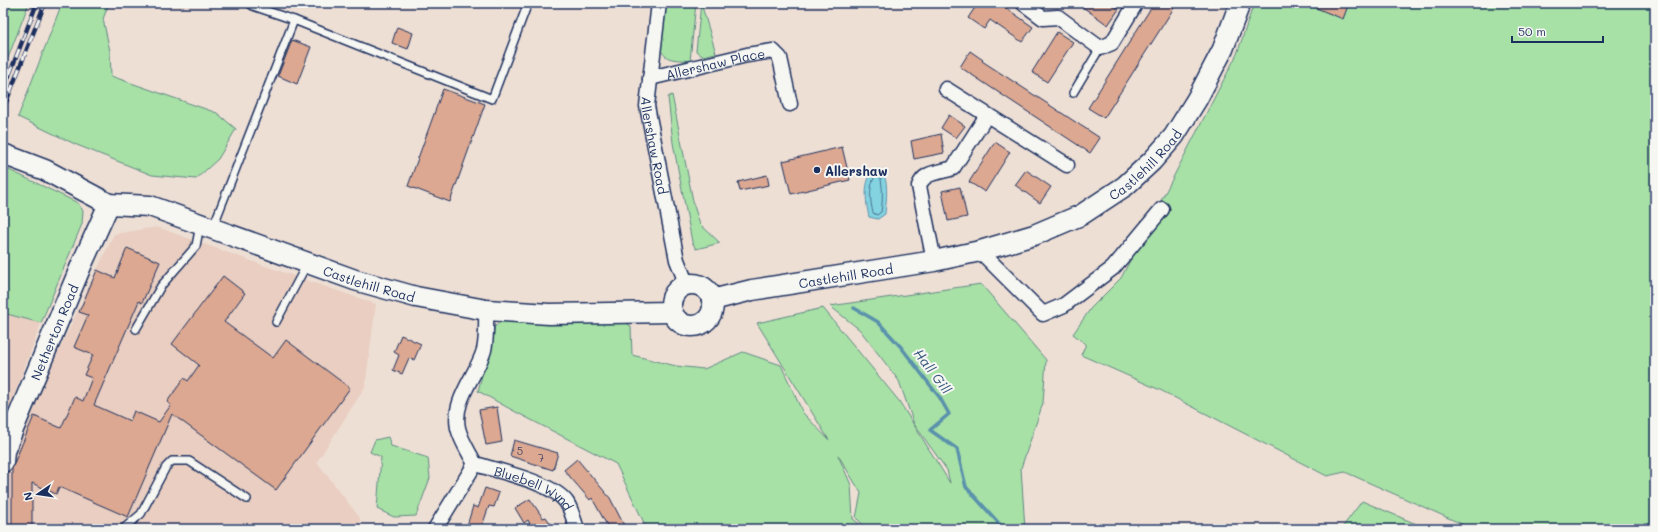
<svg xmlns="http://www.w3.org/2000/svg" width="1658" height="532" viewBox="0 0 1658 532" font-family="Mali,sans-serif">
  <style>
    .built { fill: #e9cec1 }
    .green { fill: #a7e1a6; stroke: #618882 }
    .water { fill: #84d3e0; stroke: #5a91ac }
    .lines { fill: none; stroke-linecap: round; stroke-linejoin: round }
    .shore { stroke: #457192; stroke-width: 1 }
    .stream { stroke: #5a91ac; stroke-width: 3.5 }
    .building { fill: #dca891; stroke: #1b2f5e }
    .lane-casing { stroke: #1b2f5e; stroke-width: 10 }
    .street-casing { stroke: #1b2f5e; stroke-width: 17 }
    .secondary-casing { stroke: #1b2f5e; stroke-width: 23 }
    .lane { stroke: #f6f6f2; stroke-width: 7 }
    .street { stroke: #f6f6f2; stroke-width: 14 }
    .secondary { stroke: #f6f6f2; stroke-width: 20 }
    .rail-casing { stroke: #1b2f5e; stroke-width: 4.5 }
    .rail { stroke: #f6f6f2; stroke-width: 3; stroke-dasharray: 9; stroke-linecap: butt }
    .poi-dot { fill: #1b2f5e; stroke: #f6f6f2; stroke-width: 1.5 }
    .labels { text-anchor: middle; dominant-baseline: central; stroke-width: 4; stroke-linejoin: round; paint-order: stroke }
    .number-label { font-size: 11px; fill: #4b4d6b }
    .street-label { font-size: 13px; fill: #1b2f5e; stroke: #f6f6f2 }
    .poi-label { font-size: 13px; font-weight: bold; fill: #1b2f5e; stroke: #f6f6f2; text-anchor: start }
    .water-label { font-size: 14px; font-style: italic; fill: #35587e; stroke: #f6f6f2 }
  </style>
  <rect width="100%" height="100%" fill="#eedfd5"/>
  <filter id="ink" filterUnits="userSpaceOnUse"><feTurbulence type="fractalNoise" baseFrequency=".025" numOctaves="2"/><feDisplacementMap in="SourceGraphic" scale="8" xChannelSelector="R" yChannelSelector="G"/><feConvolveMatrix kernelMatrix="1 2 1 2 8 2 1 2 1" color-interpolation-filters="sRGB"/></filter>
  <g filter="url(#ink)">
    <g class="built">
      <polygon points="157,227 271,268 376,304 365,387 317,462 360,518 360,529 8,529 8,458 114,234"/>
      <polygon points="3,313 41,323 3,426"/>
    </g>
    <g class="green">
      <polygon points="3,3 29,3 3,71"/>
      <polygon points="62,3 109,3 103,19 110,51 111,76 217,113 236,129 218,159 196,179 152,175 77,145 18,117"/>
      <path d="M665,3H696L690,61C677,59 665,62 660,48Z"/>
      <polygon points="701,3 716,53 702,56 696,51"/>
      <polygon points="1254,3 1655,3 1655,529 1473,529 1345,472 1327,476 1160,390 1081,355 1086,344 1073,334 1091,308 1121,278 1237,54"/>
      <polygon points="672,95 694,206 700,224 720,243 696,249 692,242 673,143 668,97"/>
      <polygon points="3,167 78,203 83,211 82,224 41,323 3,313"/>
      <polygon points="981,284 1046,360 1043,403 1021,468 1025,529 868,529 856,518 861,493 838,455 851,485 853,519 866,529 647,529 616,464 512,410 478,391 495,326 501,322 510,320 616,317 631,326 632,355 676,366 704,369 743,352 781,365 803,413 829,440 757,323 823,308 899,401 950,483 947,470 914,424 899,381 860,330 830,306"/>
      <polygon points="388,437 391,446 428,458 430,478 416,516 394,517 377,509 381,457 370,452 375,440"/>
      <polygon points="1362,501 1428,529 1341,529"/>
    </g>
    <path class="water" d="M880,169C890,179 886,201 885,214L878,219L869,217C866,203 861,173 880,169Z"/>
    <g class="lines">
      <path class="shore" d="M877,174L880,175C883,187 883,199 881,212L877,215L873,213C870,201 868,183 877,174Z"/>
      <polyline class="stream" points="854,308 878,322 901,347 940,398 949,414 930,430 957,449 966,487 1004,529"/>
    </g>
    <g class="building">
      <polygon points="978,3 999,3 1033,27 1022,42 990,20 984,29 968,18"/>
      <polygon points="1077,3 1110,3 1119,9 1108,25"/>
      <polygon points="1154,3 1177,3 1104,118 1088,108"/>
      <polygon points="1304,3 1349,3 1343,19"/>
      <polygon points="397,27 413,33 408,49 392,43"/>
      <polygon points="1057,32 1073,42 1047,82 1032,72"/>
      <polygon points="292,40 311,47 297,84 278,76"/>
      <polygon points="970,51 983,60 982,61 1100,138 1090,153 960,67"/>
      <polygon points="443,89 485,104 450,202 408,186"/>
      <polygon points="949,115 965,126 956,138 941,128"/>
      <polygon points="941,134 944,153 914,159 911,141"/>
      <polygon points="995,142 1010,152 985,192 969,182"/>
      <polygon points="842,147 850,180 791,194 783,161"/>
      <polygon points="1026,170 1051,187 1040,203 1015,185"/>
      <polygon points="767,175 769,185 740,191 738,182"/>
      <polygon points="960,187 967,217 948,221 942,191"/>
      <polygon points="127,248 160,262 142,303 139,301 94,405 130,421 134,411 159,422 171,405 167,402 184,378 188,381 199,365 172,344 223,276 245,293 224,322 273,358 286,340 350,388 276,490 172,414 128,517 59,487 56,494 32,483 32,529 12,529 12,469 15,461 34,416 61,428 75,397 83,401 92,378 84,375 93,355 74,347 88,315 79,312 97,270 115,278"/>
      <polygon points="401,335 421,344 414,360 409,358 402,374 393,370 399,355 394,352"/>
      <polygon points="497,407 502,442 486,445 479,410"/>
      <polygon points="514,440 558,453 553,470 510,456"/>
      <polygon points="577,459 610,498 626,529 609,529 592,498 590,500 564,470"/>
      <polygon points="485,488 499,493 494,507 489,506 481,529 466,529 473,506 478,508"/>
      <polygon points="530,499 543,518 546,517 554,529 526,529 531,526 528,520 524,523 515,508"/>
    </g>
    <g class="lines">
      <g class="lane-casing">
        <g id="lane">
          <polyline points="249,3 253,6 294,20 492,99 528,3"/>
          <polyline points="1073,93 1100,48"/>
          <polyline points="213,227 294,20"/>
          <polyline points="276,322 307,264"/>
          <polyline points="136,329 161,286 196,246 200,225"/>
          <polyline points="123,529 141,514 166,467 172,461 189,461 247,499"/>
        </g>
      </g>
      <g class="street-casing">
        <g id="street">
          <path id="s1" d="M659,3L647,106L677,260L687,285"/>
          <polyline points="1023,3 1043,18 1058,17 1100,48 1112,43 1136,3"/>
          <path id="s2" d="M650,78L747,55L773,51L780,58L790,104"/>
          <polyline points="946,89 1067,165"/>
          <polyline points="980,251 1043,314 1064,305 1113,268 1162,209"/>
          <path d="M934,261L919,186C924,171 940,173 953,168L987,115"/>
          <path id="s3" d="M486,310C486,322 487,338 484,350C477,375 452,400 458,428C461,441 469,452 475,464C499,471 554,483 567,503C572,511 574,521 577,529"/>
          <polyline points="435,529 475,464"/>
        </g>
      </g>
      <g class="secondary-casing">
        <g id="secondary">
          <path id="s4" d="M3,154L45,170L109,204L150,206L355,280L416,297L486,310L549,314L672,312"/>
          <circle cx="692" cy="305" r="21"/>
          <path id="s5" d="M712,300L752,290L934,261L980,251L1034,235L1081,215L1125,186L1152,161L1174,136L1197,99L1223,49L1240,3"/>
          <path id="s6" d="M3,462L4,451L81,266L109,204"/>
        </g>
      </g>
      <use href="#lane" class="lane"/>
      <use href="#street" class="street"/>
      <use href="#secondary" class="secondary"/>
      <g class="rail-casing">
        <g id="rail">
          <polyline points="3,91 37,3"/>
          <polyline points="3,110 45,3"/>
        </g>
      </g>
      <use href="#rail" class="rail"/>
    </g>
  </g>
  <circle class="poi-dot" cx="817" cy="170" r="4"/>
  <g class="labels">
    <g class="number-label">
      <text x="520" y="450">5</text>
      <text x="541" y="457">7</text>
    </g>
    <g class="street-label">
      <text stroke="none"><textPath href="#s2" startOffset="67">Allershaw Place</textPath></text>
      <text stroke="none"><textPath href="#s1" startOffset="144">Allershaw Road</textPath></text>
      <text stroke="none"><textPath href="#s5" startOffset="462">Castlehill Road</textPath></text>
      <text stroke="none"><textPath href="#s5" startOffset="136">Castlehill Road</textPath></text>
      <text stroke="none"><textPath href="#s4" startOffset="391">Castlehill Road</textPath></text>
      <text stroke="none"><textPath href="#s6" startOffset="140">Netherton Road</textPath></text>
      <text stroke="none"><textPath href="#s3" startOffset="228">Bluebell Wynd</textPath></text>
    </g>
    <g class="poi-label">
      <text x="825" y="170">Allershaw</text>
    </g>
    <g class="water-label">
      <text transform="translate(933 371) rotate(53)">Hall Gill</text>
    </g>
  </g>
  <rect width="1658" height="532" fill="none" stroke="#f6f6f2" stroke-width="16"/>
  <rect x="8" y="8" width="1642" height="516" fill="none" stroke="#1b2f5e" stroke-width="1.5" filter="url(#ink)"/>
  <g transform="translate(38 494) rotate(257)" stroke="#f6f6f2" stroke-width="3" paint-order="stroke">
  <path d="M0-3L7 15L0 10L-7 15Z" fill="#1b2f5e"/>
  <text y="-6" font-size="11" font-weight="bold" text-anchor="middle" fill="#1b2f5e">N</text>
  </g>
  <path d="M1512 36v6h91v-6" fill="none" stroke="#1b2f5e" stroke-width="2"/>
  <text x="1518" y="36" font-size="12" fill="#1b2f5e" stroke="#f6f6f2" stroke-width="3" paint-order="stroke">50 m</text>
</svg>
